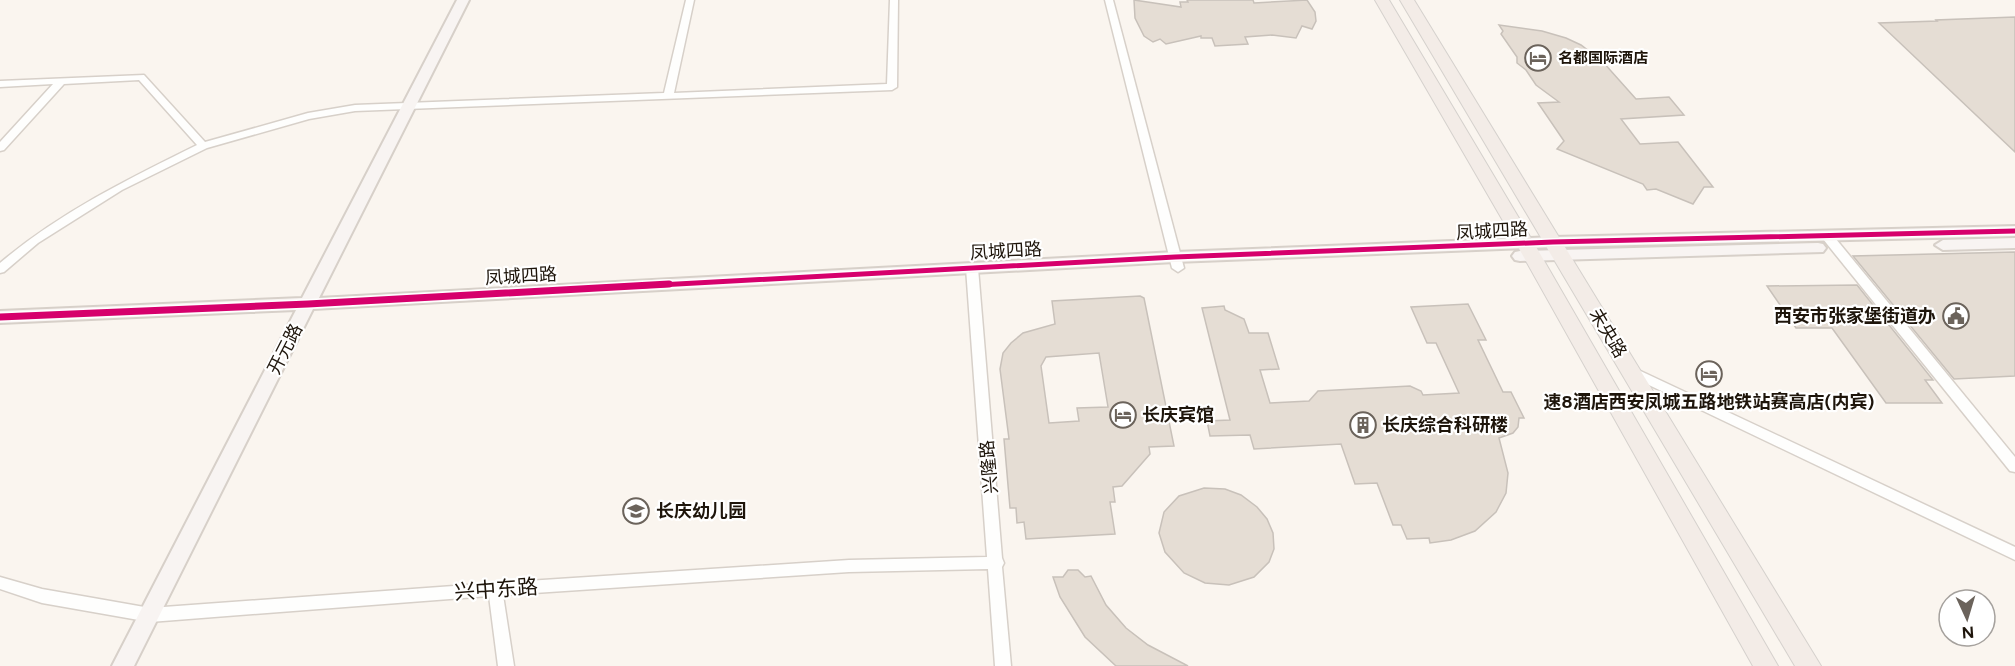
<svg xmlns="http://www.w3.org/2000/svg" width="2015" height="666" viewBox="0 0 2015 666" font-family="Figtree,'Noto Sans SC',sans-serif">
  <style>
    .building { fill: #e5ddd4; stroke: #c8c1ba; stroke-width: 1.5; fill-rule: evenodd }
    .lines { fill: none; stroke-linecap: round; stroke-linejoin: round }
    .street-casing { stroke: #d7d0c9; stroke-width: 3 }
    .secondary-casing { stroke: #d7d0c9; stroke-width: 4 }
    .primary-casing { stroke: #d5d1cd; stroke-width: 2 }
    .street { fill: #fefefd; fill-rule: evenodd }
    .secondary { fill: #f8f4f2; fill-rule: evenodd }
    .primary { fill: #f3ece7; fill-rule: evenodd }
    .cycleway-far1-casing { stroke: #fff; stroke-width: 8 }
    .cycleway-casing { stroke: #fff; stroke-width: 10 }
    .cycleway-far1 { stroke: #d6006c; stroke-width: 5 }
    .cycleway { stroke: #d6006c; stroke-width: 7 }
    .labels { text-anchor: middle; dominant-baseline: central; stroke-width: 4.5; stroke-linejoin: round; paint-order: stroke }
    .far-poi-label { font-size: 15px; font-weight: bold; fill: #1e150b; stroke: #fff; text-anchor: start }
    .street-label { font-size: 18px; fill: #1e150b; stroke: #fff }
    .poi-label { font-size: 18px; font-weight: bold; fill: #1e150b; stroke: #fff; text-anchor: start }
    .near-street-label { font-size: 21px; fill: #1e150b; stroke: #fff }
  </style>
  <rect width="100%" height="100%" fill="#faf5ef"/>
  <g class="building">
    <polygon points="1134,0 1181,7 1180,2 1188,2 1187,0 1253,0 1254,3 1307,0 1315,12 1316,21 1312,29 1302,26 1296,38 1272,35 1245,37 1248,44 1215,46 1212,38 1201,38 1201,36 1166,44 1160,39 1153,42 1144,36 1135,18"/>
    <polygon points="2015,17 2015,152 1879,23 1937,21 1936,20"/>
    <polygon points="1499,25 1542,31 1566,38 1581,45 1603,62 1636,99 1669,97 1684,115 1621,119 1640,144 1678,142 1713,187 1704,187 1693,204 1656,189 1647,190 1643,184 1557,149 1564,141 1538,103 1559,102 1536,85 1526,70 1517,63 1517,57 1501,34 1503,31"/>
    <polygon points="2015,252 2015,376 1954,379 1853,256"/>
    <polygon points="1857,285 1933,380 1925,380 1942,403 1886,403 1832,328 1796,328 1767,286"/>
    <path d="M1140,296L1144,298L1174,446L1149,447L1150,454L1122,486L1113,487L1115,502H1110L1115,534L1026,539L1024,522L1017,523L1016,508H1010L1004,439H1009L1000,369L1003,353L1011,343L1023,333L1055,324L1052,301ZM1099,353L1108,407L1077,408L1079,421L1049,423L1041,366L1046,357Z"/>
    <polygon points="1468,304 1486,340 1478,340 1503,392 1511,392 1524,418 1519,418 1518,427 1513,433 1499,438 1508,473 1506,493 1496,512 1475,531 1451,540 1430,543 1429,538 1407,539 1401,525 1393,525 1377,483 1355,484 1341,444 1254,449 1250,435 1210,436 1207,421 1230,420 1202,308 1224,306 1225,310 1244,319 1249,333 1268,333 1279,369 1260,370 1270,403 1309,401 1318,391 1410,386 1421,391 1423,395 1459,393 1436,343 1427,343 1411,307"/>
    <polygon points="1204,488 1225,489 1241,495 1257,507 1267,519 1273,533 1274,549 1269,562 1254,577 1229,585 1205,583 1184,573 1165,552 1159,533 1164,512 1179,496"/>
    <polygon points="1068,570 1078,570 1085,577 1091,576 1106,605 1126,628 1148,645 1188,666 1116,666 1085,637 1060,597 1053,577 1063,577"/>
  </g>
  <g class="lines">
    <g class="street-casing">
      <g id="street">
        <path d="M686,0H694L674,93L887,84L890,0H898L897,87L892,90L355,111L309,119L207,148L122,190L38,243L4,272L0,273V263C59,213 128,179 197,145L139,80L64,84L4,150L0,151V142L53,84L0,87V81L144,75L205,142L308,113L355,105L664,93Z"/>
        <polygon points="1105,0 1113,0 1184,268 1178,272 1172,268"/>
        <polygon points="1827,232 1831,233 2015,457 2015,472 2010,471 1823,239 1821,236 1823,233"/>
        <polygon points="972,264 978,268 1002,558 1004,563 1002,567 1011,666 995,666 988,569 849,572 503,595 514,666 498,666 489,596 150,622 42,603 0,589 0,577 42,589 150,608 495,583 849,560 987,557 966,268"/>
        <polygon points="1632,367 2015,547 2015,560 1628,375 1626,372 1628,369"/>
      </g>
    </g>
    <g class="secondary-casing">
      <g id="secondary">
        <polygon points="457,0 469,0 319,298 1175,252 1553,237 2015,226 2015,236 1553,247 1175,262 313,309 134,666 112,666 296,310 0,323 0,311 302,298"/>
        <polygon points="2015,238 2015,248 1943,250 1935,245 1943,240"/>
        <polygon points="1818,243 1823,244 1826,248 1823,252 1520,261 1515,260 1512,256 1515,252 1520,251"/>
      </g>
    </g>
    <g class="primary-casing">
      <g id="primary">
        <polygon points="1375,0 1389,0 1535,245 1778,666 1753,666 1517,245"/>
        <polygon points="1400,0 1414,0 1821,666 1795,666"/>
      </g>
    </g>
    <use href="#street" class="street"/>
    <use href="#secondary" class="secondary"/>
    <use href="#primary" class="primary"/>
    <g class="cycleway-far1-casing">
      <polyline id="cycleway-far1" points="641,286 1175,257 1553,242 2015,231"/>
    </g>
    <g class="cycleway-casing">
      <polyline id="cycleway" points="0,317 308,304 669,284"/>
    </g>
    <use href="#cycleway-far1" class="cycleway-far1"/>
    <use href="#cycleway" class="cycleway"/>
  </g>
  <defs>
    <g id="hotel-ring" transform="scale(1.35)"><circle r="9.5" fill="#fff" stroke="#6b635b" stroke-width="1.5"/><path d="M-6-4.5h1.5V1H6V5H4.5V3h-9V5H-6ZM-4 0a1.8 1.8 0 1 1 3.6 0ZM.5 0V-2.5h3Q6-2.5 6 0Z" fill="#6b635b"/></g>
    <g id="civic-ring" transform="scale(1.35)"><circle r="9.5" fill="#fff" stroke="#6b635b" stroke-width="1.5"/><path d="M-.6-6.5H3V-4.5H.6V-3L4-1V1h2V6H-6V1h2V-1L-.6-3ZM-1.2 2.5V6h2.4V2.5Z" fill="#6b635b"/></g>
    <g id="building-ring" transform="scale(1.35)"><circle r="9.5" fill="#fff" stroke="#6b635b" stroke-width="1.5"/><path d="M-4-6H4V6H1V3H-1V6H-4ZM-2.5-4.3h1.7v1.8h-1.7ZM.8-4.3h1.7v1.8H.8ZM-2.5-1h1.7V.8h-1.7ZM.8-1h1.7V.8H.8Z" fill="#6b635b"/></g>
    <g id="school-ring" transform="scale(1.35)"><circle r="9.5" fill="#fff" stroke="#6b635b" stroke-width="1.5"/><path d="M0-5L7-2L0 1L-7-2ZM-4 1L0 2.5L4 1V4Q0 6-4 4Z" fill="#6b635b"/></g>
  </defs>
  <g fill-rule="evenodd">
    <use href="#hotel-ring" x="1538" y="58"/>
    <use href="#civic-ring" x="1956" y="316"/>
    <use href="#hotel-ring" x="1709" y="374"/>
    <use href="#hotel-ring" x="1123" y="415"/>
    <use href="#building-ring" x="1363" y="425"/>
    <use href="#school-ring" x="636" y="511"/>
  </g>
  <g class="labels">
    <g class="far-poi-label">
      <text x="1558" y="58">名都国际酒店</text>
    </g>
    <g class="street-label">
      <text transform="translate(1492 231) rotate(-3)">凤城四路</text>
      <text transform="translate(1006 251) rotate(-3)">凤城四路</text>
      <text transform="translate(521 276) rotate(-3)">凤城四路</text>
      <text transform="translate(1608 333) rotate(59)">未央路</text>
      <text transform="translate(285 349) rotate(-63)">开元路</text>
      <text transform="translate(989 467) rotate(-95)">兴隆路</text>
    </g>
    <g class="poi-label">
      <text x="1936" y="316" text-anchor="end">西安市张家堡街道办</text>
      <text x="1709" y="402" text-anchor="middle">速8酒店西安凤城五路地铁站赛高店(内宾)</text>
      <text x="1142" y="415">长庆宾馆</text>
      <text x="1382" y="425">长庆综合科研楼</text>
      <text x="656" y="511">长庆幼儿园</text>
    </g>
    <g class="near-street-label">
      <text transform="translate(496 589) rotate(-4)">兴中东路</text>
    </g>
  </g>
  <g transform="translate(1967 618) rotate(176)"><circle r="28" fill="#ffffff" stroke="#a5a19d" stroke-width="1.5"/>
  <path d="M0-4.5L10 22L0 15L-10 22Z" fill="#6b635b"/>
  <text y="-9" font-size="16" font-weight="bold" text-anchor="middle" fill="#1e150b">N</text>
  </g>
</svg>
